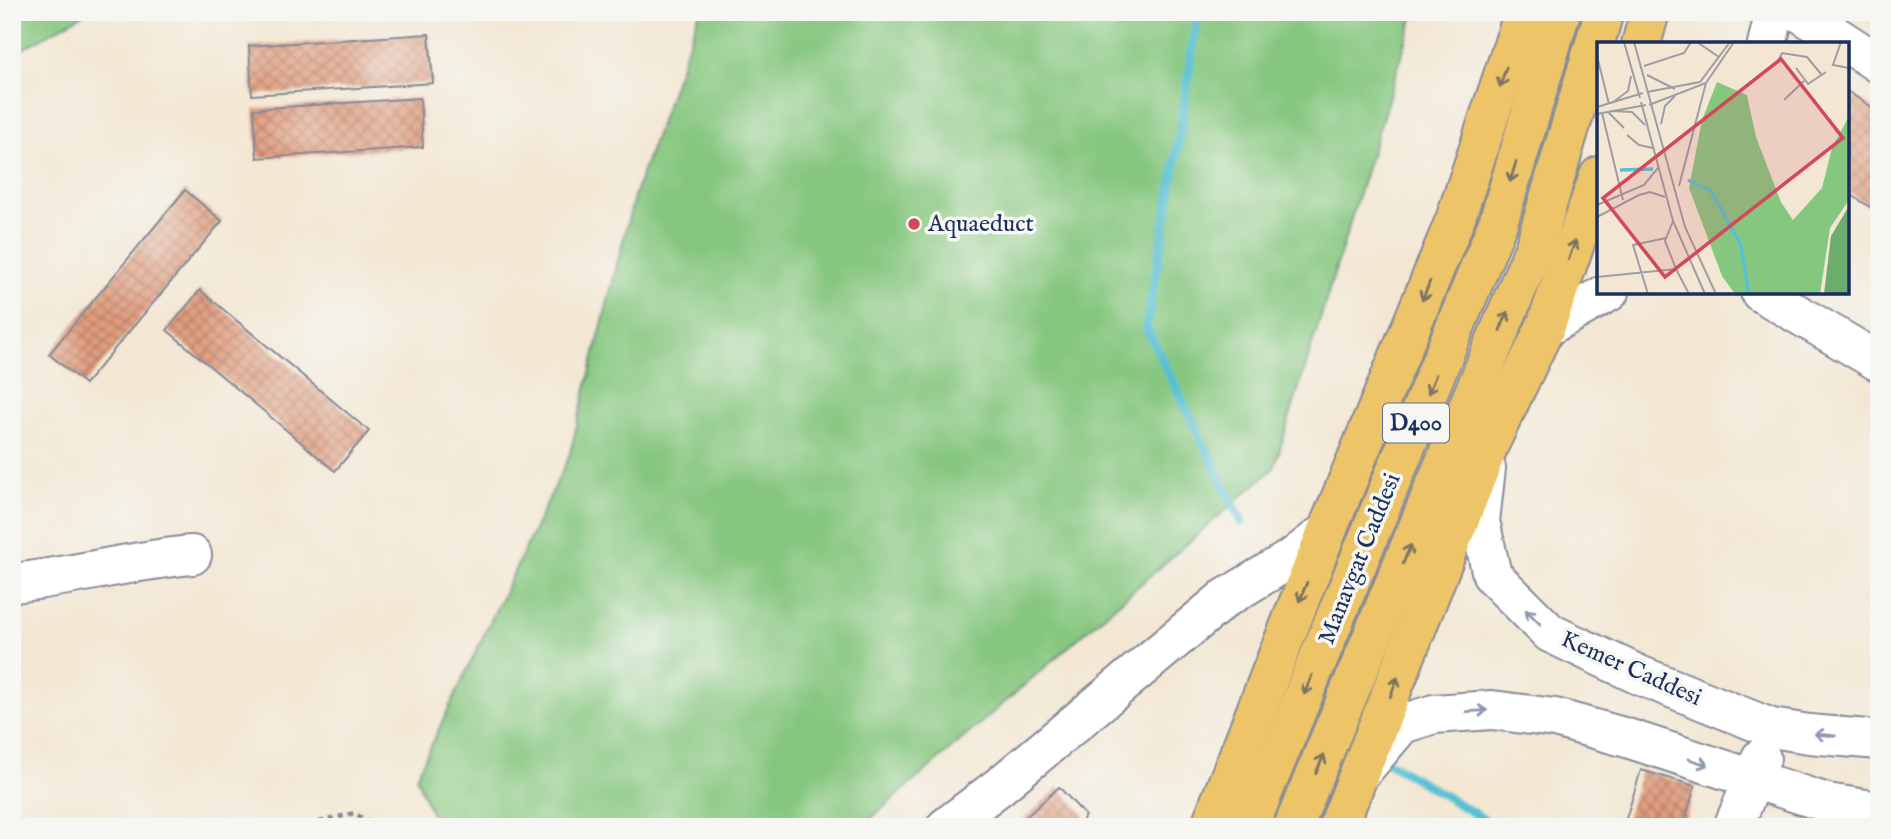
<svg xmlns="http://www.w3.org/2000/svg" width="1891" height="839" viewBox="0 0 1891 839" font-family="'IM FELL English',serif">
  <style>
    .green { fill: #86c77f; stroke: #507b6e; stroke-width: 2 }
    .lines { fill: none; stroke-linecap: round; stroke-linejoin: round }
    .stream { stroke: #57c0d4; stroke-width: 9 }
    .building { fill: url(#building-cross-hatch) }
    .minor-casing { stroke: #878b98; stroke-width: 42 }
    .highway-casing { stroke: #878b98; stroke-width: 42 }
    .path { stroke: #878b98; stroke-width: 4.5; stroke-dasharray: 5 5; stroke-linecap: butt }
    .minor { stroke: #fff; stroke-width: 38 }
    .highway { stroke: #eec469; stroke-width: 38 }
    .oneway { stroke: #7a7263 }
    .oneway2 { stroke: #8d97ae }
    .poi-dot { fill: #d1495b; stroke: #f6f6f2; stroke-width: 2.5 }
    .labels { text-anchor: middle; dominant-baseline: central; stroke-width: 7; stroke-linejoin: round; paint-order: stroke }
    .shield { fill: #f6f6f2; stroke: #5d6b8a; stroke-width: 2 }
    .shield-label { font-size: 23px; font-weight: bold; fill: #1b2f5e }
    .poi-label { font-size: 24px; fill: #1b2f5e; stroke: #f6f6f2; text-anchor: start }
    .street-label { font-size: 24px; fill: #1b2f5e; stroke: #f6f6f2 }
    .inset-river { fill: none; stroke: #57c0d4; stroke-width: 3.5 }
    .inset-road { fill: none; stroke: #9d9da4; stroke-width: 2 }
    .view { fill: #d1495b; fill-opacity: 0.15; stroke: #d1495b; stroke-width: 3.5 }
    .inset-edge { fill: none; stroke: #1b2f5e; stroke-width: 3.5 }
  </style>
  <defs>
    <pattern id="building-cross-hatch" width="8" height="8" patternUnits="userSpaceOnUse" patternTransform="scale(1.75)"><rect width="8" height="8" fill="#e19c7d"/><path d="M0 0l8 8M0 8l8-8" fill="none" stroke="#b6806a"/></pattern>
  </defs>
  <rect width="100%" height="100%" fill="#f6f6f2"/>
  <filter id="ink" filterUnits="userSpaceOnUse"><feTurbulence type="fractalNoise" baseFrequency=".0143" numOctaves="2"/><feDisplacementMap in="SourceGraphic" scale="14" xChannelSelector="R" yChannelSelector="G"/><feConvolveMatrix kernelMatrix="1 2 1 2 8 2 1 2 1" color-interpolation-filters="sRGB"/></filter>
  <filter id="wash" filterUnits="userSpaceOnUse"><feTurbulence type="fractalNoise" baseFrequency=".00686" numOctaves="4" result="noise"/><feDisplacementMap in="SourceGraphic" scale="28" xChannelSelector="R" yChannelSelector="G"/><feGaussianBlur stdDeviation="1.57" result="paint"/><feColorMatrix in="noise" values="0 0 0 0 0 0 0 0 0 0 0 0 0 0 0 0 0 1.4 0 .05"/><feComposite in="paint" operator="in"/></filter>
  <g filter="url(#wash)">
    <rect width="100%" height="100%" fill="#f3e7d3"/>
    <g class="green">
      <polygon points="12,12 87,12 12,55"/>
      <polygon points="700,12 1415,12 1274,468 861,827 437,827 416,777 569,457 635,193"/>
    </g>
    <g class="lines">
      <g class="stream">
        <polyline points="1198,12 1172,184 1146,327 1242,522"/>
        <polyline points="1388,762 1497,827"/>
      </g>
    </g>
    <g id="blocks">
      <g class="building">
        <polygon points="429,34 433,83 252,95 249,46"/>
        <polygon points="1847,91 1879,112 1879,213 1847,192"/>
        <polygon points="420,98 423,147 257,158 254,109"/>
        <polygon points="185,190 222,221 85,384 49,354"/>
        <polygon points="200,290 369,431 335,471 167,330"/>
        <polygon points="1641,770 1695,786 1683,827 1640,827 1625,822"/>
        <polygon points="1059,787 1085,815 1080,827 1015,827"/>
      </g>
    </g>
  </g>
  <g filter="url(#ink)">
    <use href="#blocks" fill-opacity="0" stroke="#878b98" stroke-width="2"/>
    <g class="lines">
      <g class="minor-casing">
        <g id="minor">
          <polyline points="1799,12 1879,64"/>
          <polyline points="1767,44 1775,12"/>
          <polyline points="1760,292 1879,362"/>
          <polyline points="1545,328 1609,292"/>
          <polyline points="1486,468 1480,521 1492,575 1550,633 1639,675 1771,728 1809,734 1879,740"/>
          <path d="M12,583C73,577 132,560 192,555"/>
          <polyline points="1364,769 1402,724 1434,714 1492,710 1555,718 1627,738 1827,803 1879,811"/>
          <polyline points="946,827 1001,785 1224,599 1295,556 1327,531"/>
          <polyline points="1733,827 1753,780 1761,758"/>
        </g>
      </g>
      <g class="highway-casing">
        <g id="highway">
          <polyline points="1641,44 1650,12"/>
          <polyline points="1210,827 1327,531 1455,220 1524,12"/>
          <polyline points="1249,827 1498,223 1561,12"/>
          <polyline points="1293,827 1535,246 1604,12"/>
          <polyline points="1338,827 1489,445 1545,328 1599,176"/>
        </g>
      </g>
      <polyline class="path" points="300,827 354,813 376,827"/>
      <use href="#minor" class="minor"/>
      <use href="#highway" class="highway"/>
    </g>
    <defs><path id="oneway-shaft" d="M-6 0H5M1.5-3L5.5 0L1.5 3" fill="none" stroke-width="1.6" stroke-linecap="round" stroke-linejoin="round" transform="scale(1.75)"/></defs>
    <g class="oneway">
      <use href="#oneway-shaft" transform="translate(1503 77) rotate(108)"/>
      <use href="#oneway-shaft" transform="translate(1513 172) rotate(107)"/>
      <use href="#oneway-shaft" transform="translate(1572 250) rotate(-70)"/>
      <use href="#oneway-shaft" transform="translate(1426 291) rotate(112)"/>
      <use href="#oneway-shaft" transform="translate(1504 321) rotate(-67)"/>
      <use href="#oneway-shaft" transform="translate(1432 384) rotate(112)"/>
      <use href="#oneway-shaft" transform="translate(1407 554) rotate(-67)"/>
      <use href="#oneway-shaft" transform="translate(1303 592) rotate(112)"/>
      <use href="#oneway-shaft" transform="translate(1308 685) rotate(112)"/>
      <use href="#oneway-shaft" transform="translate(1394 687) rotate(-69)"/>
      <use href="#oneway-shaft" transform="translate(1320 764) rotate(-67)"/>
    </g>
    <g class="oneway2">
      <use href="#oneway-shaft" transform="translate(1533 617) rotate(-135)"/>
      <use href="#oneway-shaft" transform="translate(1477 711) rotate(-3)"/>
      <use href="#oneway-shaft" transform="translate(1825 735) rotate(-175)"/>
      <use href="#oneway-shaft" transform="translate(1698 762) rotate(18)"/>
    </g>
  </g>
  <circle class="poi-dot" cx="914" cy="224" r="7"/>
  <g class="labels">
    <rect class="shield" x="1383" y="403.5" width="66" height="39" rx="5"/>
    <g class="shield-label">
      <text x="1416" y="423">D400</text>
    </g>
    <g class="poi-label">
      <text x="928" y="224">Aquaeduct</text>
    </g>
    <g class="street-label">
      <text transform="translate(1360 559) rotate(-68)">Manavgat Caddesi</text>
      <text transform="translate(1631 669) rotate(24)">Kemer Caddesi</text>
    </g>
  </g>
  <g transform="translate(1597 42)">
    <rect width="252" height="252" fill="#f3e7d3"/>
    <path d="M120,40L150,53L159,95L184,160L196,178L225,146L235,106L252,74V158L233,186L223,252H138L125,234L92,146L105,78Z" fill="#86c77f"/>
    <path d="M252,164V252H227L234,194Z" fill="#6cac6e"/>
    <path class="inset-river" d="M23,128L56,127M91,138L114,149L144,203L152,252"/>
    <path class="inset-road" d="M27,0L43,56M37,0L88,185L119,252M100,0L122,15M244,0L236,23L252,26M0,14L12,62M180,21L185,11L210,15L224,32M47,24L87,11L94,0M199,26L211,42L229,30M50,33L78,47M50,50L103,40L133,0M187,58L207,39M44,60L76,179L108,252M15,61L31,49L34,34M52,63L109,41L137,0M0,65L46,51M14,69L35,70L48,83M11,70L27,86M5,71L26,158M0,72L49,63M64,82L68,64L78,54M30,93L42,103L56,106M82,144L109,41M0,163L47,143L61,126M0,175L42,153L53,150L68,155M76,179L68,199L79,227M0,235L79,227L92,252M51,252L36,203L69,196"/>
    <path class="view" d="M184,17L246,96L68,235L6,156Z"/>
    <rect width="252" height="252" class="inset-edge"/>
  </g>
  <rect width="1891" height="839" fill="none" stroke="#f6f6f2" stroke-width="42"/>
</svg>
